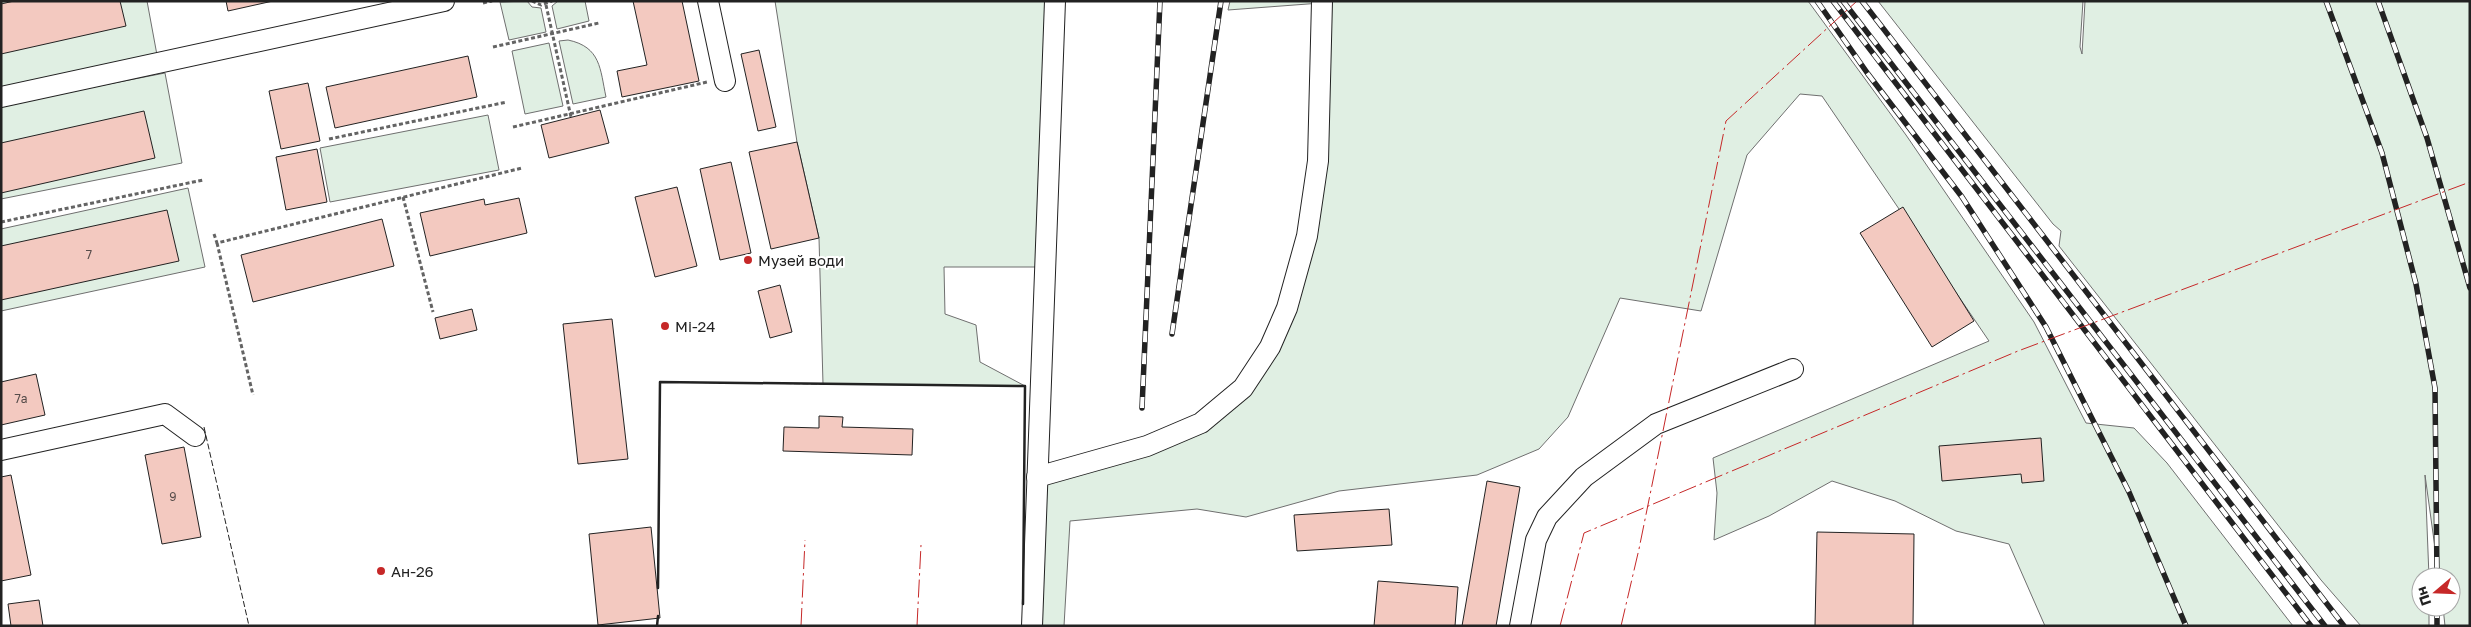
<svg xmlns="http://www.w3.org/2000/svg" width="2471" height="627" viewBox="0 0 2471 627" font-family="'Golos Text',sans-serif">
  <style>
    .green { fill: #e0efe3; stroke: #6f6f6f }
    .building { fill: #f3c9c0; stroke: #222 }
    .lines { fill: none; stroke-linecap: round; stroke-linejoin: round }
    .minor-casing { stroke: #222; stroke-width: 22 }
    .path { stroke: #646464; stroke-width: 3; stroke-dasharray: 4 2.5; stroke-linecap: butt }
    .minor { stroke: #fff; stroke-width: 20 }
    .rail-casing { stroke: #222; stroke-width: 5.5 }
    .rail { stroke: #fff; stroke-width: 4; stroke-dasharray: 11; stroke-linecap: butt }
    .fence { stroke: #222; stroke-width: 1; stroke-dasharray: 6 2.5; stroke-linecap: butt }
    .wall { stroke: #222; stroke-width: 2.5 }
    .power { stroke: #c62828; stroke-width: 1; stroke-dasharray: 18 4 2.5 4; stroke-linecap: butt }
    .poi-dot { fill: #c62828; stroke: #fff; stroke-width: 2 }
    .labels { text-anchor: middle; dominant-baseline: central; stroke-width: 4; stroke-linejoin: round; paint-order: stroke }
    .number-label { font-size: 12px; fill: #564c4a }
    .poi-label { font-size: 15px; fill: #222; stroke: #fff; text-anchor: start }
  </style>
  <rect width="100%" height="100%" fill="#fff"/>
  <g class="green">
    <polygon points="1,1 147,1 157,55 1,91"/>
    <polygon points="527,1 532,7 541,8 546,32 509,40 500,2"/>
    <polygon points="558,1 585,1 589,21 557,29 552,6"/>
    <polygon points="775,1 1047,1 1037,267 944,267 945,314 976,325 980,362 1025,386 823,384 819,238 797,142"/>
    <polygon points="1230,1 1808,1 1906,135 2034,322 2086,423 2134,428 2167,463 2293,626 2045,626 2009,544 1956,531 1895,501 1832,481 1769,516 1714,540 1717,493 1713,458 1989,341 1822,96 1800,94 1747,155 1701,311 1620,298 1568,417 1539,449 1477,475 1339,491 1246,517 1197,509 1070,521 1064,626 1038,626 1037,477 1147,446 1230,399 1265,355 1315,184 1321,3 1228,10"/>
    <polygon points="1878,1 2083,1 2080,47 2082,54 2085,1 2470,1 2470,626 2445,626 2443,607 2451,607 2451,577 2439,577 2425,475 2429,577 2421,577 2421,607 2429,607 2429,626 2361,626 2321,580 2059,246 2061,231 2053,224"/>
    <path d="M568,40C601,47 600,69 606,97L573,104L559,41Z"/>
    <polygon points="549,43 563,106 525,114 512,51"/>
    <polygon points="165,73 182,163 1,199 1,105"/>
    <polygon points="488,115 499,170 330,202 320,148"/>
    <polygon points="188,188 205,267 1,311 1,229"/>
  </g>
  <g class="building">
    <polygon points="14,1 120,1 126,26 1,54 1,4"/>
    <polygon points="226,1 273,1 228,11"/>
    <polygon points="633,1 682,1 699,81 622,97 617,71 647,65"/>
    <polygon points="759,50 776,127 758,131 741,54"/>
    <polygon points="468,56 477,97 335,128 326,87"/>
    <polygon points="308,83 320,141 281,149 269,91"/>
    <polygon points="600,110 609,143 549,158 541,125"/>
    <polygon points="144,111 155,158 1,193 1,143"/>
    <polygon points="797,142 819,238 771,249 749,152"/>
    <polygon points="317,149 327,202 286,210 276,157"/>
    <polygon points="731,162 751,253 720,260 700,169"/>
    <polygon points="677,187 697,266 655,277 635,197"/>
    <polygon points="519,198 527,233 430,256 420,213 484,199 485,205"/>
    <polygon points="1903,207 1974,321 1932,347 1860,233"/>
    <polygon points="167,210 179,261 1,300 1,246"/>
    <polygon points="382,219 394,266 253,302 241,255"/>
    <polygon points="780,285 792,332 770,338 758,291"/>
    <polygon points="472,309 477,330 440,339 435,318"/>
    <polygon points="612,319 628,459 578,464 563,324"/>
    <polygon points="36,374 45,415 1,425 1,382"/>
    <polygon points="819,416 843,417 842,427 913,429 912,455 783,451 784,427 819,428"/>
    <polygon points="2041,438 2044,481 2022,483 2021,474 1942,481 1939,446"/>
    <polygon points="184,447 201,537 162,544 145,455"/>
    <polygon points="11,475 31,575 1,581 1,477"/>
    <polygon points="1487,481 1520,487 1496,626 1462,626"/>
    <polygon points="1389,509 1392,545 1297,551 1294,515"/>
    <polygon points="651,527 660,618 598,625 589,534"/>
    <polygon points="1817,532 1914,534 1913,626 1815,626"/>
    <polygon points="1378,581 1458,587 1455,626 1374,626"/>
    <polygon points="39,600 43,626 11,626 8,604"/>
  </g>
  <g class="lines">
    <g class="minor-casing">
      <g id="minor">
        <polyline points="708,1 725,81"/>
        <polyline points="1,97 444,1"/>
        <polyline points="1,450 165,414 195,436"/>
        <polyline points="1037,477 1147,446 1201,423 1243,388 1270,347 1287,308 1307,236 1318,161 1322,1"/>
        <polyline points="1032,626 1055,1"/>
        <polyline points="1520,626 1536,540 1547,517 1584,477 1656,424 1793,369"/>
      </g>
    </g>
    <g class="path">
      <polyline points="532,1 541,5 552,1"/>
      <polyline points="483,3 492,1"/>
      <polyline points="546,5 571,117"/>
      <polyline points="493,47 599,23"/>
      <polyline points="513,127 707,82"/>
      <polyline points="329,139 507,102"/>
      <polyline points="403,197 433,312"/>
      <polyline points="1,222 203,180"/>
      <polyline points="214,234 217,243 522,168"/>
      <polyline points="217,243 253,395"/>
    </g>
    <use href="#minor" class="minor"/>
    <g class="rail-casing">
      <g id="rail">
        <polyline points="1817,1 1868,74 1962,197 2046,327 2129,492 2186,626"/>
        <polyline points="1833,1 2311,626"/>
        <polyline points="1843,1 2325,626"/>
        <polyline points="1862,1 2344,626"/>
        <polyline points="2326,1 2382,153 2416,284 2435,388 2437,577"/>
        <polyline points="2378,1 2427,138 2470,288"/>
        <polyline points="1172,334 1221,1"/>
        <polyline points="1142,408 1160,1"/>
        <polyline points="2437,607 2437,626"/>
      </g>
    </g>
    <use href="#rail" class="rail"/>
    <g class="fence">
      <polyline points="204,427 249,626"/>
      <polyline points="658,588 660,382 823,384"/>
      <polyline points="657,626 658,616"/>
    </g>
    <g class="wall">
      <polyline points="658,588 660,382 1025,386 1023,604"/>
      <polyline points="657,626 658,616"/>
    </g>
    <g class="power">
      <polyline points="801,626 805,540"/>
      <polyline points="917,626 921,545"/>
      <polyline points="1560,626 1584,533 2018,351 2470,182"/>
      <polyline points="1621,626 1639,549 1726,121 1857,1"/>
    </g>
  </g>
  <g class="poi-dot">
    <circle cx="748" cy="260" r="5"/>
    <circle cx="665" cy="326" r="5"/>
    <circle cx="381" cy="571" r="5"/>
  </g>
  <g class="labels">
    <g class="number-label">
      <text x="89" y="254">7</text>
      <text x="21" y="398">7а</text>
      <text x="173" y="496">9</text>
    </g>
    <g class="poi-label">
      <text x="758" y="260">Музей води</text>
      <text x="675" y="326">Мі-24</text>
      <text x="391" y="571">Ан-26</text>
    </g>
  </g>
  <rect width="2471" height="627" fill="none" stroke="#222222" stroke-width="5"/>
  <g transform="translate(2436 592) rotate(251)"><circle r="24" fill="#ffffff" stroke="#a7a7a7"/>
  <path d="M0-4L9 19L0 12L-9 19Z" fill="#c62828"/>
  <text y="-8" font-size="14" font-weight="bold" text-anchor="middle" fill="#222222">Пн</text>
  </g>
</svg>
